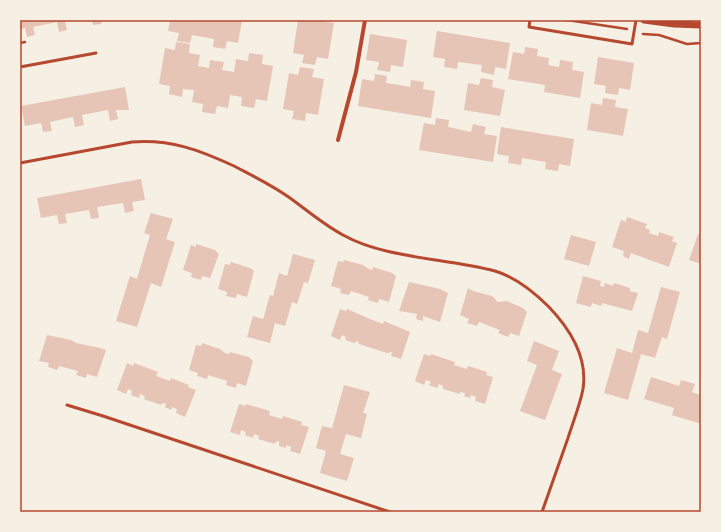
<svg xmlns="http://www.w3.org/2000/svg" width="721" height="532" viewBox="0 0 721 532" font-family="Raleway,sans-serif">
  <style>
    .building { fill: #e6c5b7 }
    .lines { fill: none; stroke-linecap: round; stroke-linejoin: round }
    .path { stroke: #b5482f; stroke-width: 2.5 }
    .service { stroke: #b5482f; stroke-width: 3 }
    .minor { stroke: #b5482f; stroke-width: 4 }
    .tertiary { stroke: #b5482f; stroke-width: 7 }
    .neatline { fill: none; stroke: #b5482f; stroke-width: 1.5 }
  </style>
  <rect width="100%" height="100%" fill="#f6efe4"/>
  <g class="building">
    <polygon points="20,20 65,20 67,30 59,32 57,22 33,27 35,35 27,37 25,28 20,29"/>
    <polygon points="92,20 101,20 101,24 93,25"/>
    <polygon points="170,20 242,20 238,43 227,41 225,49 213,47 214,39 192,35 190,43 177,41 179,33 168,31"/>
    <polygon points="298,20 323,20 322,21 334,23 328,59 317,57 315,65 302,63 304,55 293,53"/>
    <polygon points="437,31 510,43 506,69 495,67 494,75 481,72 482,65 458,62 457,69 444,67 445,59 433,57"/>
    <polygon points="370,34 407,40 403,67 391,65 390,72 377,70 379,62 366,60"/>
    <polygon points="176,42 190,44 189,53 200,55 198,66 209,68 210,60 224,62 222,70 234,72 236,59 248,61 249,53 263,55 262,64 273,66 267,101 256,99 254,108 241,106 242,97 230,95 228,108 217,106 215,114 202,112 203,104 192,102 194,90 183,89 182,97 169,94 170,86 159,84 165,48 175,50"/>
    <polygon points="525,47 538,49 537,56 549,58 548,65 559,67 560,60 573,62 572,70 584,72 580,98 544,92 545,85 508,79 513,52 524,54"/>
    <polygon points="598,57 634,63 630,90 619,88 618,95 605,93 606,86 594,84"/>
    <polygon points="300,67 314,69 312,77 324,79 318,115 306,113 305,121 292,119 294,111 283,109 289,73 298,75"/>
    <polygon points="375,74 387,76 386,83 399,85 410,87 411,80 424,82 423,89 435,91 431,118 358,106 362,79 374,81"/>
    <polygon points="481,78 493,80 492,87 505,90 500,116 464,110 468,83 479,85"/>
    <polygon points="125,87 129,110 116,110 118,119 110,121 108,110 82,115 84,125 75,127 73,117 50,122 52,131 43,132 41,123 25,126 21,106"/>
    <polygon points="603,98 616,100 615,107 628,109 623,136 587,130 591,103 602,105"/>
    <polygon points="436,118 449,120 448,127 471,132 473,124 486,127 484,134 497,136 493,162 419,150 424,123 435,125"/>
    <polygon points="501,127 574,139 570,166 559,164 558,171 545,169 546,162 522,158 521,165 508,163 509,156 497,154"/>
    <polygon points="141,179 145,200 132,202 134,211 125,213 123,203 97,207 99,218 91,219 89,210 65,214 67,223 59,224 57,215 41,218 37,198"/>
    <polygon points="151,213 173,219 166,239 175,242 161,287 151,283 137,327 116,321 130,276 137,279 150,235 144,233"/>
    <polygon points="627,217 647,224 645,228 650,230 649,233 658,236 659,232 674,237 672,241 677,243 669,267 631,253 629,259 623,256 624,251 612,247 621,220 626,222"/>
    <polygon points="698,234 701,235 701,264 689,260"/>
    <polygon points="571,235 596,242 589,266 564,259"/>
    <polygon points="196,244 215,250 219,254 210,278 202,276 201,280 191,277 192,273 183,270 191,245 196,247"/>
    <polygon points="293,254 315,260 308,283 304,282 297,304 292,302 285,326 275,323 270,343 247,337 253,316 263,319 270,295 273,296 279,273 287,276"/>
    <polygon points="344,260 363,265 367,268 372,270 373,267 392,273 396,276 389,302 379,299 378,303 368,300 369,297 351,291 349,295 340,293 341,289 331,286 338,261 343,262"/>
    <polygon points="231,262 250,268 254,271 247,297 237,294 236,298 226,296 227,292 218,289 225,264 230,265"/>
    <polygon points="583,276 601,281 600,286 604,287 605,283 613,286 614,283 630,288 630,291 638,293 632,311 602,303 601,306 592,303 591,307 576,303"/>
    <polygon points="409,282 440,289 448,293 440,322 423,316 423,321 416,319 417,314 399,311"/>
    <polygon points="661,287 680,292 667,339 662,337 655,358 641,354 628,400 604,393 617,348 632,353 638,330 648,333"/>
    <polygon points="468,288 473,291 492,296 498,302 507,301 523,308 527,312 519,336 510,333 508,337 498,333 500,330 479,322 477,326 467,323 469,319 460,315"/>
    <polygon points="340,309 346,311 347,309 370,319 383,324 384,321 410,332 401,359 391,356 392,352 387,353 359,344 358,341 354,343 345,340 346,337 342,335 340,340 331,336"/>
    <polygon points="47,335 71,340 76,343 100,348 106,350 97,377 87,374 86,378 76,375 78,371 59,366 57,370 48,367 49,363 39,361"/>
    <polygon points="534,341 559,351 552,370 562,374 545,420 520,411 537,365 527,361"/>
    <polygon points="202,343 220,349 225,353 229,354 230,352 249,357 253,361 246,386 237,383 236,388 226,385 227,381 208,375 207,379 197,376 198,373 189,370 196,345 201,346"/>
    <polygon points="424,354 430,356 431,354 455,362 454,365 467,369 468,366 487,372 486,375 493,377 485,404 475,401 476,397 471,395 470,398 464,396 465,393 460,392 460,394 443,389 443,386 439,384 437,388 429,385 431,382 426,380 424,385 415,381"/>
    <polygon points="127,363 133,366 134,363 158,372 156,376 170,381 171,378 189,385 188,387 196,390 185,417 176,413 177,409 172,407 171,410 165,407 166,404 162,403 161,405 144,399 145,396 140,394 139,398 131,395 132,391 128,389 126,394 117,390"/>
    <polygon points="651,377 679,386 681,380 695,384 692,392 700,395 701,392 701,424 672,415 674,408 644,399"/>
    <polygon points="344,385 370,392 363,413 367,414 361,438 346,434 340,454 354,458 347,481 320,473 326,451 316,448 322,426 332,428"/>
    <polygon points="239,404 245,406 246,404 270,411 269,415 282,419 283,416 302,422 301,425 309,427 300,454 290,451 291,447 286,445 286,448 279,446 279,441 276,442 275,444 258,439 259,436 254,434 253,438 245,435 246,432 241,430 240,435 230,432"/>
  </g>
  <g class="lines">
    <g class="path">
      <polyline points="567,20 627,29"/>
      <polyline points="643,34 659,35 687,44 701,43"/>
      <polyline points="20,43 25,42"/>
    </g>
    <g class="service">
      <polyline points="530,20 529,27 632,44 636,20"/>
      <polyline points="20,67 96,53"/>
      <path d="M20,163L132,142C171,139 199,150 234,166C253,176 272,185 290,198C308,211 324,225 343,235C386,259 447,258 495,271C515,277 534,292 549,307C569,328 588,357 583,389C580,405 573,422 568,438C559,463 551,487 542,512"/>
      <polyline points="67,405 103,416 390,512"/>
    </g>
    <polyline class="minor" points="338,140 356,72 365,20"/>
    <polyline class="tertiary" points="644,20 674,24 701,25"/>
  </g>
  <rect width="721" height="532" fill="none" stroke="#f6efe4" stroke-width="42"/>
  <rect x="21" y="21" width="679" height="490" class="neatline"/>
</svg>
